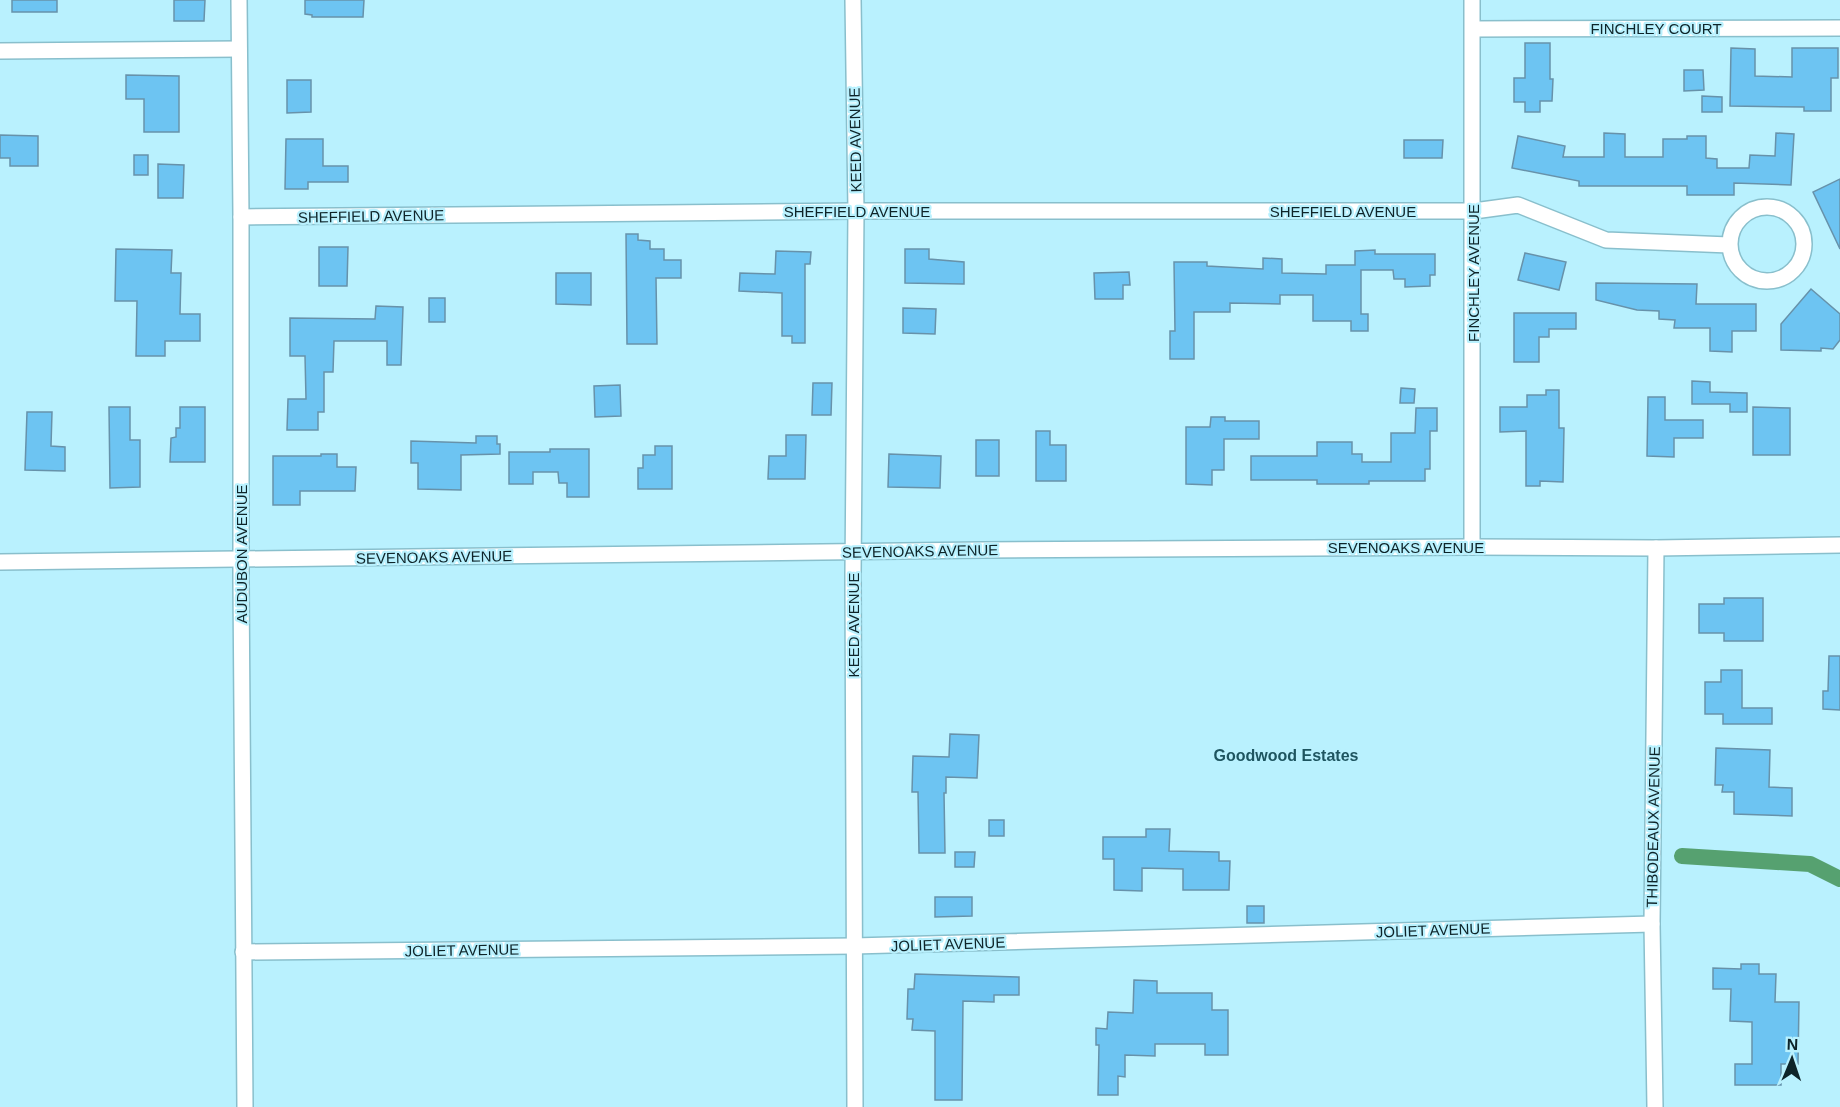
<svg xmlns="http://www.w3.org/2000/svg" width="1840" height="1107" viewBox="0 0 1840 1107" font-family="Helvetica,sans-serif">
  <style>
    .lines { fill: none; stroke-linecap: round; stroke-linejoin: round }
    .canal { stroke: #56a170; stroke-width: 16 }
    .building { fill: #6dc4f2; stroke: #6792aa; stroke-width: 1.5 }
    .minor-casing { stroke: #89bfcc; stroke-width: 18 }
    .minor { stroke: #fff; stroke-width: 15 }
    .labels { text-anchor: middle; dominant-baseline: central; stroke-width: 4.5; stroke-linejoin: round; paint-order: stroke }
    .street-label { font-size: 15px; fill: #0e2429; stroke: #b9f1fe }
    .neighbourhood-label { font-size: 16px; font-weight: bold; fill: #1e5560; stroke: #b9f1fe }
  </style>
  <rect width="100%" height="100%" fill="#b9f1fe"/>
  <g class="lines">
    <polyline class="canal" points="1682,856 1810,864 1840,879"/>
  </g>
  <g class="building">
    <rect x="12" y="0" width="45" height="12"/>
    <polygon points="174,0 205,0 204,21 174,21"/>
    <polygon points="305,0 364,0 363,17 312,17 312,15 305,14"/>
    <polygon points="1525,43 1550,43 1550,79 1553,79 1552,101 1540,101 1540,112 1525,112 1525,102 1514,102 1514,78 1525,78"/>
    <polygon points="1731,48 1755,49 1755,76 1792,77 1792,48 1838,48 1838,78 1831,78 1831,111 1804,111 1804,107 1730,106"/>
    <polygon points="1684,70 1703,70 1704,90 1684,91"/>
    <polygon points="126,75 179,76 179,132 144,132 144,99 126,99"/>
    <polygon points="287,80 311,80 311,112 287,113"/>
    <polygon points="1702,96 1722,97 1722,112 1702,112"/>
    <polygon points="1604,133 1625,134 1625,157 1663,157 1663,139 1687,139 1687,136 1706,136 1706,158 1717,159 1717,168 1749,168 1750,155 1775,156 1776,133 1794,134 1791,185 1734,183 1734,195 1687,195 1687,186 1579,186 1579,181 1512,168 1518,136 1565,146 1563,157 1604,157"/>
    <polygon points="0,135 38,136 38,166 10,166 10,158 0,158"/>
    <polygon points="286,139 323,139 323,166 348,166 348,182 308,182 308,189 285,189"/>
    <polygon points="1404,140 1443,140 1442,158 1404,158"/>
    <rect x="134" y="155" width="14" height="20"/>
    <polygon points="158,164 184,165 183,198 158,198"/>
    <polygon points="1840,179 1840,249 1813,192"/>
    <polygon points="626,234 638,234 638,240 650,241 650,249 664,249 664,260 681,260 681,278 656,278 657,344 627,344"/>
    <polygon points="319,247 348,247 347,286 319,286"/>
    <polygon points="116,249 172,250 171,273 181,273 180,314 200,314 200,341 165,341 165,356 136,356 137,301 115,301"/>
    <polygon points="905,249 929,249 929,259 964,262 964,284 905,283"/>
    <polygon points="1375,250 1375,254 1435,254 1435,275 1430,275 1430,286 1405,287 1405,279 1394,279 1393,270 1361,270 1361,314 1368,314 1368,331 1351,331 1351,321 1313,321 1313,295 1280,295 1280,304 1230,303 1230,312 1194,312 1194,359 1170,359 1170,331 1175,331 1174,262 1207,262 1207,266 1263,269 1263,258 1282,259 1282,273 1326,274 1326,265 1355,265 1355,251"/>
    <polygon points="776,251 811,252 810,264 805,264 805,343 792,343 792,336 782,336 782,293 739,291 740,273 775,274"/>
    <polygon points="1525,253 1566,262 1559,290 1518,280"/>
    <polygon points="1129,272 1130,285 1123,285 1123,299 1095,299 1094,273"/>
    <polygon points="556,273 591,273 591,305 556,304"/>
    <polygon points="1596,283 1697,284 1696,304 1756,304 1756,331 1732,331 1732,352 1710,351 1710,328 1674,328 1675,320 1659,319 1659,311 1637,310 1596,300"/>
    <polygon points="1811,289 1840,314 1840,340 1833,349 1821,348 1821,351 1781,350 1781,324"/>
    <rect x="429" y="298" width="16" height="24"/>
    <polygon points="376,306 403,307 401,365 387,365 387,341 334,341 333,372 324,372 324,412 318,412 318,430 287,430 288,399 306,399 305,356 290,356 290,318 375,319"/>
    <polygon points="903,308 936,309 935,334 903,333"/>
    <polygon points="1514,313 1576,313 1576,329 1549,329 1549,337 1539,337 1539,362 1514,362"/>
    <polygon points="1692,381 1710,382 1710,392 1747,393 1747,412 1730,412 1730,404 1692,404"/>
    <polygon points="813,383 832,383 831,415 812,415"/>
    <polygon points="620,385 621,416 595,417 594,386"/>
    <polygon points="1401,388 1415,389 1414,403 1400,403"/>
    <polygon points="1546,390 1559,390 1559,428 1564,428 1563,482 1540,481 1540,486 1526,486 1526,431 1500,432 1500,407 1527,407 1527,395 1546,395"/>
    <polygon points="1648,397 1665,397 1665,420 1703,420 1703,438 1674,438 1674,457 1647,456"/>
    <polygon points="109,407 130,407 130,440 140,440 140,487 110,488"/>
    <polygon points="180,407 205,407 205,462 170,462 171,438 176,437 176,428 180,428"/>
    <polygon points="1753,407 1790,408 1790,455 1753,455"/>
    <polygon points="1416,408 1437,408 1437,431 1430,431 1430,469 1425,469 1425,481 1369,481 1369,484 1317,484 1317,480 1251,480 1251,456 1317,456 1317,442 1352,442 1352,454 1362,454 1362,462 1391,462 1391,433 1415,433"/>
    <polygon points="27,412 52,412 51,446 65,447 65,471 25,470"/>
    <polygon points="1211,417 1225,417 1225,421 1259,421 1259,439 1224,439 1224,470 1212,470 1212,485 1186,484 1186,427 1210,427"/>
    <polygon points="1036,431 1050,431 1050,445 1066,445 1066,481 1036,481"/>
    <polygon points="786,435 806,435 805,479 768,479 769,456 786,456"/>
    <polygon points="476,436 497,436 497,444 500,444 500,454 461,455 461,490 418,489 418,463 411,463 411,441 476,443"/>
    <rect x="976" y="440" width="23" height="36"/>
    <polygon points="655,446 672,446 672,489 638,489 638,468 643,468 643,455 655,455"/>
    <polygon points="550,449 589,449 589,497 567,497 567,483 559,483 558,472 533,472 533,484 509,484 509,452 550,452"/>
    <polygon points="321,454 337,454 337,467 356,467 355,491 300,491 300,505 273,505 273,456 321,456"/>
    <polygon points="889,454 941,456 940,488 888,487"/>
    <polygon points="1724,598 1763,598 1763,641 1724,641 1724,633 1699,633 1699,604 1724,604"/>
    <polygon points="1829,656 1840,656 1840,710 1823,709 1823,691 1828,691"/>
    <polygon points="1721,670 1742,670 1742,708 1772,708 1772,724 1723,724 1723,714 1705,714 1705,682 1721,682"/>
    <polygon points="950,734 979,735 977,778 946,777 946,793 944,793 945,853 919,853 918,792 912,792 913,756 949,757"/>
    <polygon points="1716,748 1770,750 1769,787 1792,788 1792,816 1734,814 1734,792 1722,792 1723,785 1715,785"/>
    <rect x="989" y="820" width="15" height="16"/>
    <polygon points="1146,829 1170,829 1169,851 1219,852 1219,861 1230,861 1229,890 1183,890 1183,869 1142,868 1142,891 1114,890 1114,859 1103,859 1103,837 1146,837"/>
    <polygon points="955,852 975,852 974,867 955,867"/>
    <polygon points="935,897 972,897 972,916 935,917"/>
    <rect x="1247" y="906" width="17" height="17"/>
    <polygon points="1741,964 1759,964 1759,974 1776,974 1775,1002 1799,1002 1798,1064 1781,1064 1781,1085 1735,1085 1735,1064 1752,1064 1752,1022 1730,1021 1731,989 1713,989 1713,968 1741,969"/>
    <polygon points="915,974 1019,977 1019,995 994,995 994,1002 963,1001 962,1100 935,1100 935,1031 912,1030 913,1019 907,1019 908,989 914,989"/>
    <polygon points="1134,980 1157,981 1157,993 1212,993 1212,1010 1228,1010 1228,1055 1205,1055 1205,1044 1155,1044 1155,1056 1125,1055 1125,1077 1118,1076 1118,1095 1098,1095 1099,1045 1096,1045 1096,1028 1107,1029 1108,1012 1133,1013"/>
  </g>
  <g class="lines">
    <g class="minor-casing">
      <g id="minor">
        <polyline points="239,0 241,217 241,582 245,1107"/>
        <polyline points="853,0 856,211 853,575 855,1107"/>
        <polyline points="1473,29 1840,28"/>
        <polyline points="0,51 239,49"/>
        <circle cx="1767" cy="244" r="37"/>
        <polyline points="241,217 856,211 1474,211 1518,205 1606,240 1729,245"/>
        <polyline points="1472,547 1472,0"/>
        <polyline points="0,562 982,550 1472,547 1656,548 1840,545"/>
        <polyline points="243,952 854,946 1652,924"/>
        <polyline points="1655,1107 1652,924 1656,548"/>
      </g>
    </g>
    <use href="#minor" class="minor"/>
  </g>
  <g class="labels">
    <g class="street-label">
      <text x="1656" y="28">FINCHLEY COURT</text>
      <text transform="translate(855 140) rotate(-91)">KEED AVENUE</text>
      <text x="857" y="211">SHEFFIELD AVENUE</text>
      <text x="1343" y="211">SHEFFIELD AVENUE</text>
      <text transform="translate(371 216) rotate(-1)">SHEFFIELD AVENUE</text>
      <text transform="translate(1473 273) rotate(-90)">FINCHLEY AVENUE</text>
      <text x="1406" y="547">SEVENOAKS AVENUE</text>
      <text transform="translate(920 551) rotate(-1)">SEVENOAKS AVENUE</text>
      <text transform="translate(241 554) rotate(-90)">AUDUBON AVENUE</text>
      <text transform="translate(434 557) rotate(-1)">SEVENOAKS AVENUE</text>
      <text transform="translate(853 625) rotate(-90)">KEED AVENUE</text>
      <text transform="translate(1653 827) rotate(-89)">THIBODEAUX AVENUE</text>
      <text transform="translate(1433 930) rotate(-2)">JOLIET AVENUE</text>
      <text transform="translate(948 944) rotate(-2)">JOLIET AVENUE</text>
      <text transform="translate(462 950) rotate(-1)">JOLIET AVENUE</text>
    </g>
    <g class="neighbourhood-label">
      <text x="1286" y="755">Goodwood Estates</text>
    </g>
  </g>
  <g transform="translate(1792 1059) rotate(2)" stroke="#b9f1fe" stroke-width="4.5" paint-order="stroke">
  <path d="M0-4.5L10 22L0 15L-10 22Z" fill="#0e2429"/>
  <text y="-9" font-size="16" font-weight="bold" text-anchor="middle" fill="#0e2429">N</text>
  </g>
</svg>
